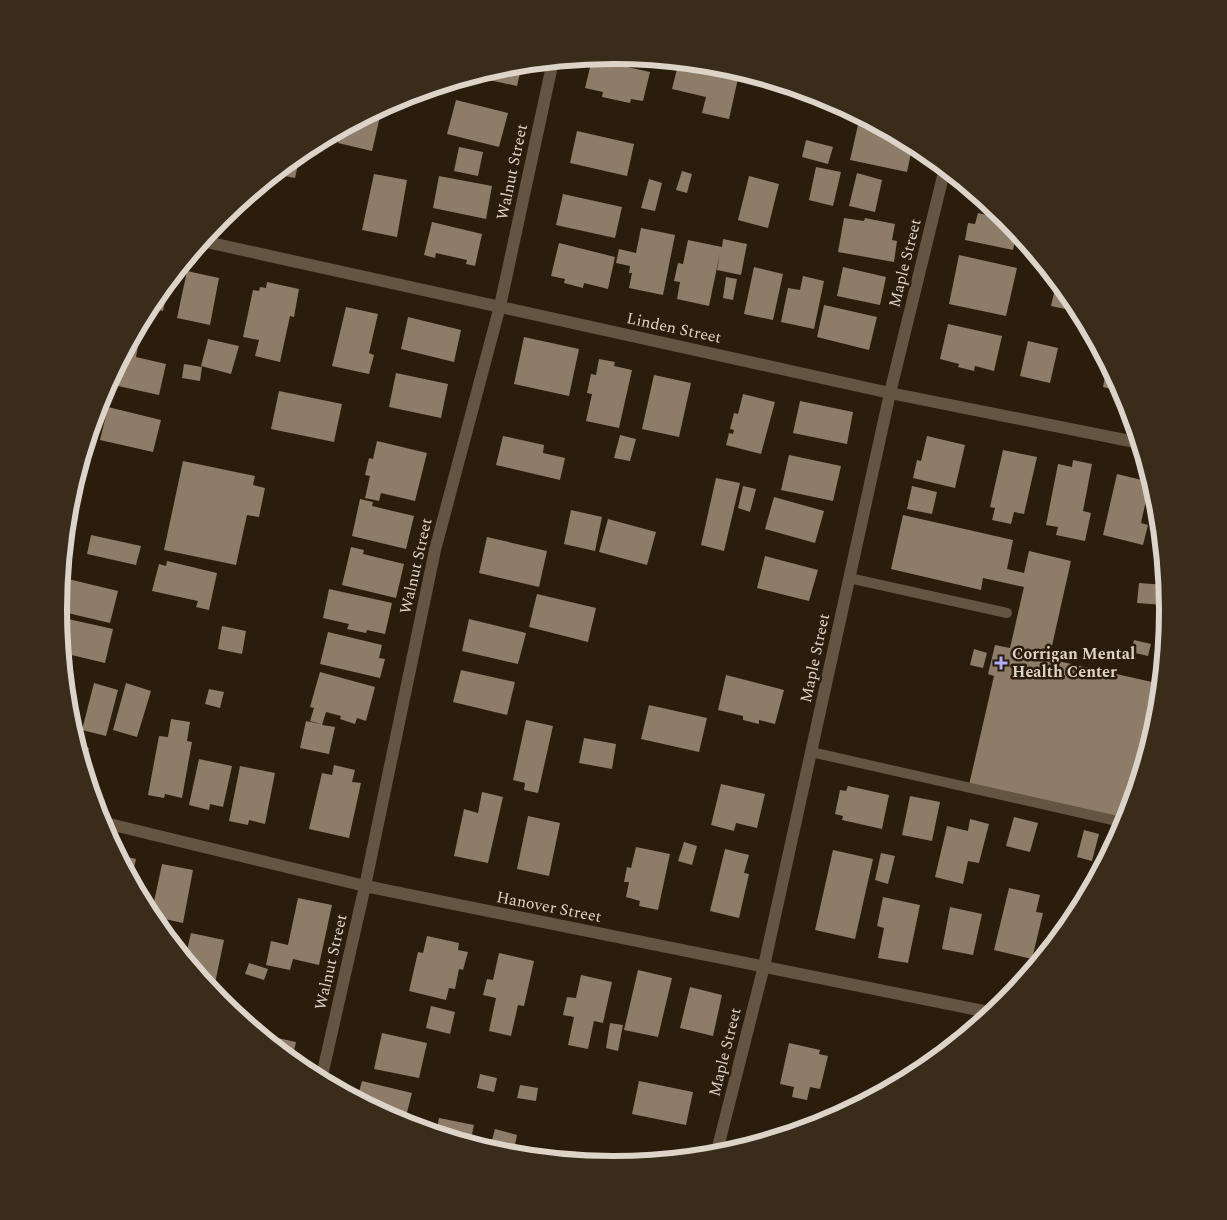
<svg xmlns="http://www.w3.org/2000/svg" width="1227" height="1220" viewBox="0 0 1227 1220" font-family="Spectral,serif">
  <style>
    .building { fill: #8d7c68 }
    .lines { fill: none; stroke-linecap: round; stroke-linejoin: round }
    .lane { stroke: #645442; stroke-width: 10 }
    .street { stroke: #645442; stroke-width: 12 }
    .poi-dot { fill: #acaffb; stroke: #2b1d0c; stroke-width: 2 }
    .labels { text-anchor: middle; dominant-baseline: central; stroke-width: 5; stroke-linejoin: round; paint-order: stroke }
    .street-label { font-size: 16px; fill: #ddd4c9; stroke: #2b1d0c }
    .poi-label { font-size: 16px; font-weight: bold; fill: #ddd4c9; stroke: #2b1d0c; text-anchor: start }
    .rim { fill: none; stroke: #ddd4c9; stroke-width: 6 }
  </style>
  <rect width="100%" height="100%" fill="#2b1d0c"/>
  <g class="building">
    <polygon points="612,55 614,55 656,59 655,66"/>
    <polygon points="592,59 650,72 643,101 631,99 630,103 602,97 603,92 585,88"/>
    <polygon points="679,61 715,65 733,69 732,73 739,74 729,119 702,113 706,97 672,89"/>
    <polygon points="522,64 517,86 470,76 506,66"/>
    <polygon points="456,100 508,113 499,147 447,134"/>
    <polygon points="382,108 372,151 338,143 341,130"/>
    <polygon points="858,125 894,133 913,144 907,172 850,160"/>
    <polygon points="577,131 634,144 627,176 570,163"/>
    <polygon points="806,140 833,147 828,164 802,157"/>
    <polygon points="459,147 483,152 478,176 454,171"/>
    <polygon points="301,152 295,178 274,174 280,169"/>
    <polygon points="816,167 841,172 833,206 809,200"/>
    <polygon points="682,171 692,174 687,193 676,190"/>
    <polygon points="857,173 882,180 875,212 849,206"/>
    <polygon points="374,174 407,180 397,237 362,230"/>
    <polygon points="439,176 492,186 486,219 433,208"/>
    <polygon points="749,176 779,184 768,228 738,220"/>
    <polygon points="649,179 662,183 655,211 641,208"/>
    <polygon points="563,194 622,207 615,238 556,225"/>
    <polygon points="978,213 1008,220 1017,231 1013,250 965,240 968,223 975,224"/>
    <polygon points="844,218 864,221 865,218 895,224 892,240 897,241 894,262 838,252"/>
    <polygon points="432,222 482,234 475,266 466,264 467,260 436,253 435,258 424,255"/>
    <polygon points="641,228 675,235 663,295 629,288 632,273 629,273 630,266 616,263 619,249 636,253"/>
    <polygon points="723,239 747,244 741,275 717,270 720,253 709,306 677,299 680,282 674,281 678,263 683,264 688,240 722,247"/>
    <polygon points="559,243 615,257 608,289 584,283 583,288 564,283 565,279 551,276"/>
    <polygon points="959,255 1017,268 1006,316 949,304"/>
    <polygon points="754,267 783,274 773,320 744,314"/>
    <polygon points="843,267 886,277 880,305 837,296"/>
    <polygon points="187,271 219,278 210,325 177,318"/>
    <polygon points="803,276 824,281 814,329 781,322 788,288 800,290"/>
    <polygon points="726,277 737,279 733,300 723,298"/>
    <polygon points="170,280 163,311 149,308 152,301"/>
    <polygon points="1057,280 1075,302 1075,311 1051,306"/>
    <polygon points="267,282 299,289 294,317 290,316 280,362 255,356 259,340 243,337 253,290 259,291 260,287 266,288"/>
    <polygon points="824,305 877,317 869,350 817,337"/>
    <polygon points="346,307 378,314 369,353 374,355 369,374 332,366"/>
    <polygon points="408,317 461,330 454,362 401,349"/>
    <polygon points="948,324 1002,336 994,371 975,366 974,371 958,367 959,364 940,359"/>
    <polygon points="136,331 141,332 136,357 166,364 159,395 109,384"/>
    <polygon points="524,337 579,349 569,396 514,384"/>
    <polygon points="208,339 239,346 231,374 201,366"/>
    <polygon points="1028,341 1058,348 1050,383 1020,376"/>
    <polygon points="599,359 615,362 614,366 632,370 619,428 586,421 592,394 587,393 591,374 596,375"/>
    <polygon points="1108,363 1112,370 1123,392 1103,387"/>
    <polygon points="184,364 202,367 200,381 182,378"/>
    <polygon points="396,373 448,384 441,418 389,407"/>
    <polygon points="654,375 691,383 679,437 642,429"/>
    <polygon points="279,391 342,404 334,442 271,429"/>
    <polygon points="743,394 775,402 761,454 726,445 729,433 733,434 734,430 730,429 734,413 738,414"/>
    <polygon points="800,401 853,412 847,444 793,433"/>
    <polygon points="108,407 161,420 153,452 100,440"/>
    <polygon points="620,435 636,439 630,461 614,458"/>
    <polygon points="503,436 544,445 543,453 565,458 560,480 496,465"/>
    <polygon points="927,436 965,445 955,488 913,478 917,460 921,461"/>
    <polygon points="377,441 427,453 415,501 381,493 379,501 365,498 370,476 365,475 369,458 373,459"/>
    <polygon points="1003,450 1037,457 1024,514 1014,512 1011,524 992,520 995,508 990,507"/>
    <polygon points="789,455 841,466 833,501 781,490"/>
    <polygon points="1073,460 1092,464 1083,511 1091,513 1085,541 1056,535 1058,527 1046,525 1058,464 1072,467"/>
    <polygon points="183,461 255,476 253,485 265,488 259,517 247,515 236,565 164,550"/>
    <polygon points="1117,474 1150,482 1141,523 1148,525 1143,545 1103,535"/>
    <polygon points="716,478 740,483 724,551 701,545"/>
    <polygon points="743,486 756,489 750,512 738,508"/>
    <polygon points="912,486 937,492 932,514 907,509"/>
    <polygon points="774,497 824,511 815,543 765,529"/>
    <polygon points="360,499 373,502 372,506 414,516 406,549 352,536"/>
    <polygon points="571,510 602,517 595,551 564,544"/>
    <polygon points="903,515 1013,540 1007,569 1024,573 1029,551 1071,561 1049,659 1161,684 1158,719 1127,821 969,785 994,676 988,674 995,645 1010,648 1024,587 983,578 981,590 891,569"/>
    <polygon points="608,519 656,532 647,565 599,552"/>
    <polygon points="91,535 141,546 136,565 87,554"/>
    <polygon points="487,537 547,551 539,587 479,573"/>
    <polygon points="351,547 364,550 363,554 404,564 396,598 342,585"/>
    <polygon points="765,556 818,570 809,601 757,588"/>
    <polygon points="167,561 217,573 209,610 196,607 198,601 152,591 159,564 166,566"/>
    <polygon points="64,578 118,591 110,623 59,611"/>
    <polygon points="1139,583 1166,585 1164,605 1137,603"/>
    <polygon points="329,589 392,603 385,634 367,630 366,633 347,629 349,624 323,618"/>
    <polygon points="537,594 596,608 588,642 529,627"/>
    <polygon points="59,617 113,629 105,663 63,653"/>
    <polygon points="469,619 526,633 518,664 462,651"/>
    <polygon points="222,626 246,631 242,654 218,649"/>
    <polygon points="328,632 382,645 379,658 385,659 380,678 320,664"/>
    <polygon points="1134,640 1151,644 1148,656 1131,652"/>
    <polygon points="974,649 987,653 983,668 970,665"/>
    <polygon points="461,670 515,682 507,715 453,702"/>
    <polygon points="320,672 375,687 366,721 357,718 355,724 340,719 341,716 326,712 322,725 335,727 329,754 300,748 306,721 321,724 310,721 314,708 310,707"/>
    <polygon points="726,675 784,690 775,724 759,720 759,724 743,720 743,716 718,710"/>
    <polygon points="94,683 118,690 106,736 82,730"/>
    <polygon points="126,683 151,691 137,737 113,730"/>
    <polygon points="209,689 224,692 220,708 205,704"/>
    <polygon points="649,705 707,718 699,752 641,739"/>
    <polygon points="171,719 190,722 187,741 192,742 182,798 165,794 164,798 148,795 159,736 168,737"/>
    <polygon points="526,720 553,726 538,793 524,790 525,783 513,780"/>
    <polygon points="584,738 616,744 612,769 579,763"/>
    <polygon points="77,746 89,748 84,767"/>
    <polygon points="199,759 232,766 223,807 210,804 209,810 189,805"/>
    <polygon points="334,765 355,770 352,782 361,783 349,838 309,829 322,773 332,775"/>
    <polygon points="240,766 275,773 265,824 249,820 248,825 229,821"/>
    <polygon points="721,784 765,794 757,828 736,823 734,831 711,825"/>
    <polygon points="848,786 889,795 882,829 842,820 843,816 835,814 840,790 846,791"/>
    <polygon points="482,792 503,797 488,863 454,856 464,809 478,813"/>
    <polygon points="910,796 940,802 932,841 902,835"/>
    <polygon points="528,816 560,823 549,876 517,869"/>
    <polygon points="1014,817 1038,823 1030,852 1006,846"/>
    <polygon points="970,819 989,824 979,863 968,861 963,884 935,877 947,826 968,831"/>
    <polygon points="1084,830 1099,834 1092,861 1077,857"/>
    <polygon points="684,842 697,846 692,865 678,861"/>
    <polygon points="636,847 670,854 658,910 639,906 640,901 626,897 629,882 624,882 627,867 631,868"/>
    <polygon points="725,849 749,855 744,873 749,874 739,918 710,911"/>
    <polygon points="833,850 873,859 855,939 815,930"/>
    <polygon points="881,853 895,856 888,884 875,880"/>
    <polygon points="118,855 136,859 131,880 124,865"/>
    <polygon points="162,864 193,870 183,923 151,916"/>
    <polygon points="1009,888 1040,895 1036,912 1043,913 1032,959 994,950"/>
    <polygon points="883,897 920,905 908,963 878,958 884,928 877,926"/>
    <polygon points="298,898 332,905 319,965 293,959 290,970 266,965 271,941 288,945"/>
    <polygon points="950,907 982,914 973,955 942,949"/>
    <polygon points="191,933 224,940 213,993 185,959"/>
    <polygon points="427,936 459,943 458,950 468,952 463,970 459,969 455,989 449,988 446,1000 409,991 418,952 423,953"/>
    <polygon points="499,953 534,961 524,1006 518,1005 511,1036 489,1031 496,998 483,995 487,979 493,980"/>
    <polygon points="249,963 268,969 264,980 245,974"/>
    <polygon points="638,970 672,978 658,1037 624,1030"/>
    <polygon points="581,975 612,982 603,1023 594,1021 588,1049 568,1045 574,1017 563,1015 567,997 576,998"/>
    <polygon points="690,987 722,995 713,1036 680,1028"/>
    <polygon points="431,1006 455,1012 450,1034 426,1028"/>
    <polygon points="610,1023 623,1025 618,1051 606,1048"/>
    <polygon points="382,1033 427,1043 419,1078 374,1069"/>
    <polygon points="259,1034 296,1042 292,1060"/>
    <polygon points="789,1043 820,1050 819,1054 828,1056 820,1089 810,1087 807,1100 792,1097 794,1087 780,1084"/>
    <polygon points="480,1074 497,1078 494,1092 477,1088"/>
    <polygon points="362,1081 412,1093 404,1124 357,1099"/>
    <polygon points="639,1081 693,1092 686,1125 632,1114"/>
    <polygon points="520,1085 538,1088 536,1101 517,1098"/>
    <polygon points="439,1118 474,1125 470,1144 436,1133"/>
    <polygon points="495,1129 517,1135 513,1155 481,1147 482,1142 491,1144"/>
  </g>
  <g class="lines">
    <g class="lane">
      <polyline points="849,578 1007,613"/>
      <polyline points="811,752 1126,823"/>
    </g>
    <g class="street">
      <polyline points="202,241 890,393 1140,443"/>
      <polyline points="101,822 365,886 993,1013"/>
      <polyline points="321,1080 365,886 435,550 500,306 553,61"/>
      <polyline points="716,1155 764,966 890,393 945,168"/>
    </g>
  </g>
  <path class="poi-dot" d="M998.5 655.5h5v5h5v5h-5v5h-5v-5h-5v-5h5z"/>
  <g class="labels">
    <g class="street-label">
      <text transform="translate(512 172) rotate(-78)">Walnut Street</text>
      <text transform="translate(905 263) rotate(-76)">Maple Street</text>
      <text transform="translate(674 328) rotate(12)">Linden Street</text>
      <text transform="translate(416 566) rotate(-77)">Walnut Street</text>
      <text transform="translate(815 658) rotate(-78)">Maple Street</text>
      <text transform="translate(549 907) rotate(11)">Hanover Street</text>
      <text transform="translate(331 962) rotate(-77)">Walnut Street</text>
      <text transform="translate(725 1052) rotate(-76)">Maple Street</text>
    </g>
    <g class="poi-label">
      <text x="1012" y="654">Corrigan Mental<tspan x="1012" dy="18">Health Center</tspan></text>
    </g>
  </g>
  <path d="M0 0H1227V1220H0ZM67 610a546 546 0 1 1 1092 0a546 546 0 1 1-1092 0Z" fill="#392c1b" fill-rule="evenodd"/>
  <path class="rim" d="M67 610a546 546 0 1 1 1092 0a546 546 0 1 1-1092 0Z"/>
</svg>
